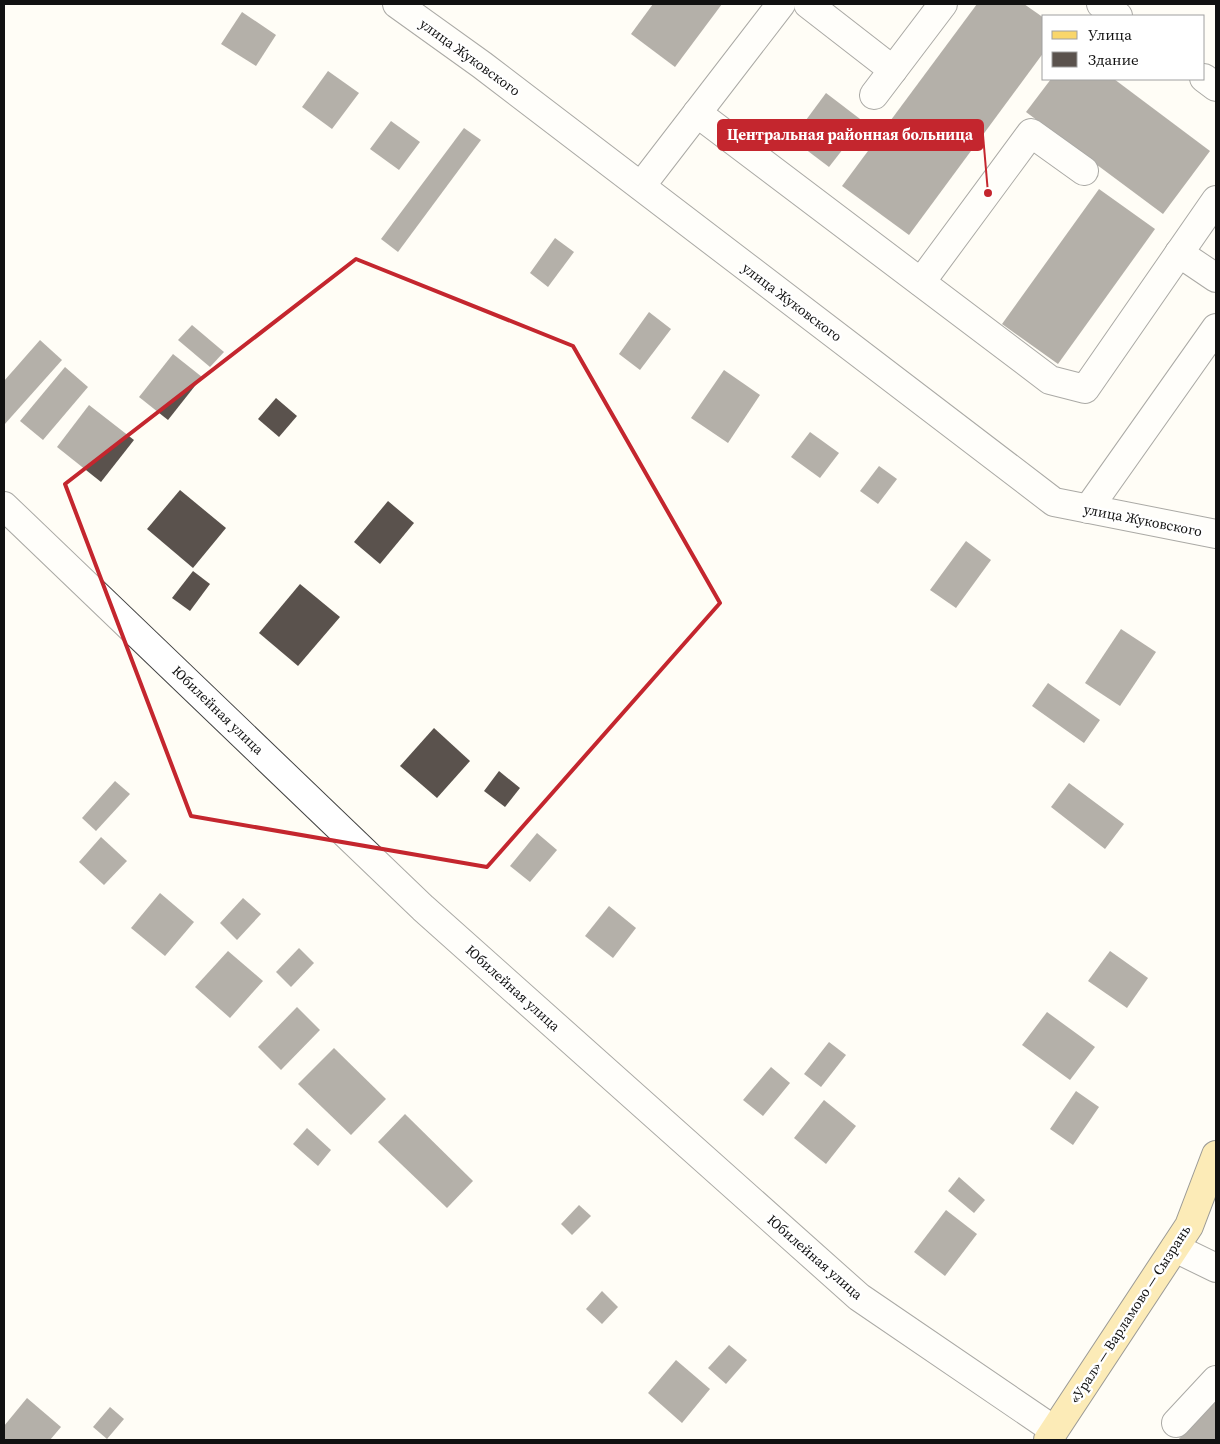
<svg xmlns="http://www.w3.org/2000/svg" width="1220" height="1444" viewBox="0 0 1220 1444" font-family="'Source Serif 4',serif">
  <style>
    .building { fill: #5a524d }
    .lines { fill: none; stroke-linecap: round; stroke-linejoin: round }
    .minor-casing { stroke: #444; stroke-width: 30 }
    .major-casing { stroke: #222; stroke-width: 30 }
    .minor { stroke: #fff; stroke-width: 28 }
    .major { stroke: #f9d66b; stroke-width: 28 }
    .marked { fill: none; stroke: #c4262e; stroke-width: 4; stroke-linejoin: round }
    .labels { text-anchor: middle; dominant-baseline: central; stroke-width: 5; stroke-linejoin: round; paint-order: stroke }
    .street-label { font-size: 14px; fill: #111; stroke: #fff }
    .leader { fill: none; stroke: #c4262e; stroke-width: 2 }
    .callout-dot { fill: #c4262e; stroke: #fff; stroke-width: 2 }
    .callout { fill: #c4262e; stroke: #c4262e; stroke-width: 2 }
    .callout-label { font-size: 15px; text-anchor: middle; font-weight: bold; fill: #fff }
  </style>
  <rect width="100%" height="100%" fill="#fffdf5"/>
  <g class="building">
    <polygon points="653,4 722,4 675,67 631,34"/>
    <polygon points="977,4 1024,4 1044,18 1044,52 909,235 842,186"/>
    <polygon points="242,12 276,35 256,66 221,44"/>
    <polygon points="328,71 359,93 332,129 302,107"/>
    <polygon points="1051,79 1114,79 1210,151 1163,214 1026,112"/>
    <polygon points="826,93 864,122 829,167 792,139"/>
    <polygon points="391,121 420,142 399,170 370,149"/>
    <polygon points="464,128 481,140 398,252 381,239"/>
    <polygon points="1099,189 1155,229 1058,364 1002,324"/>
    <polygon points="555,238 574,252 548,287 530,273"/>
    <polygon points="649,312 671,329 640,370 619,354"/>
    <polygon points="192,325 224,352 210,367 178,340"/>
    <polygon points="40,340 62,360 4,425 4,381"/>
    <polygon points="173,354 202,377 168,420 139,397"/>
    <polygon points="65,367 88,387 43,440 20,421"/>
    <polygon points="724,370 760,395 728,443 691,418"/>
    <polygon points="276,398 297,416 279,437 258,419"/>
    <polygon points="89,405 134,440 101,482 57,447"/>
    <polygon points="810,432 839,453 820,478 791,457"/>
    <polygon points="879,466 897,479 878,504 860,491"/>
    <polygon points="180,490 226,528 193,568 147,529"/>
    <polygon points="388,501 414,523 380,564 354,542"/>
    <polygon points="966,541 991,560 956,608 930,590"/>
    <polygon points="193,571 210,584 190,611 172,598"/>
    <polygon points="300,584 340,617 298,666 259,633"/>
    <polygon points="1121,629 1156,652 1120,706 1085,683"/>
    <polygon points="1048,683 1100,720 1084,743 1032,706"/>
    <polygon points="434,728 470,761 437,798 400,766"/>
    <polygon points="499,771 520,788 505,807 484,791"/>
    <polygon points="115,781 130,794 96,831 82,818"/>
    <polygon points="1069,783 1124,824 1105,849 1051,807"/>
    <polygon points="537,833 557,850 530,882 510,866"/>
    <polygon points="101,837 127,861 104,885 79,862"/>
    <polygon points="160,893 194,922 165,956 131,928"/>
    <polygon points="243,898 261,914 237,940 220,923"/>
    <polygon points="609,906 636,928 613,958 585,936"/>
    <polygon points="299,948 314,963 291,987 276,972"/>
    <polygon points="228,951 263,981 230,1018 195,987"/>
    <polygon points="1110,951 1148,978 1127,1008 1088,981"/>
    <polygon points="297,1007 320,1030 281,1070 258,1047"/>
    <polygon points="1047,1012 1095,1047 1070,1080 1022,1045"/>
    <polygon points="829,1042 846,1055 821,1087 804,1074"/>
    <polygon points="334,1048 386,1099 351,1135 298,1084"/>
    <polygon points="771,1067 790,1083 763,1116 743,1100"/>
    <polygon points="1076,1091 1099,1107 1073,1145 1050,1129"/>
    <polygon points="824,1100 856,1126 826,1164 794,1138"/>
    <polygon points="405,1114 473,1181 447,1208 378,1142"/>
    <polygon points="307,1128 331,1150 318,1166 293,1144"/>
    <polygon points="959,1177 985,1200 974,1213 948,1191"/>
    <polygon points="579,1205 591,1216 572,1235 561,1224"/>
    <polygon points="946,1210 977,1234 945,1276 914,1252"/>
    <polygon points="602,1291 618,1307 602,1324 586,1309"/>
    <polygon points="729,1345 747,1360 726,1384 708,1368"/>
    <polygon points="676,1360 710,1389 682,1423 648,1393"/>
    <polygon points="27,1398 61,1427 50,1440 4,1440 4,1426"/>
    <polygon points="1216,1398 1216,1440 1178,1440"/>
    <polygon points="110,1407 124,1419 107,1439 93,1427"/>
  </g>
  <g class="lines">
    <g class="minor-casing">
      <g id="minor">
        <polyline points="397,4 482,65 1054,502 1216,534"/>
        <polyline points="808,4 893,70"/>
        <polyline points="1101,4 1118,16"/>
        <polyline points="1204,78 1216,87"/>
        <polyline points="874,95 943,4"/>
        <polyline points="697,113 1050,380 1085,389 1216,200"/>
        <polyline points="641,186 781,4"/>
        <polyline points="1179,253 1216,278"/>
        <polyline points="921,282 1031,133 1084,171"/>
        <polyline points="4,506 423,908 859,1297 1054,1430"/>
        <polyline points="1088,509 1216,328"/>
        <polyline points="1175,1248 1216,1268"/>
        <polyline points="1176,1423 1216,1380"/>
      </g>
    </g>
    <g class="major-casing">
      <polyline id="major" points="1048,1440 1189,1226 1216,1155"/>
    </g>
    <use href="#minor" class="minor"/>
    <use href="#major" class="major"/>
  </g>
  <path d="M0 0H1220V1444H0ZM356,259L573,346L720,603L487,867L191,816L65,484Z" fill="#fffdf5" fill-opacity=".55" fill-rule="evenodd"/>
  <path class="marked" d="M356,259L573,346L720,603L487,867L191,816L65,484Z"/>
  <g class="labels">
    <g class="street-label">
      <text transform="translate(470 57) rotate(36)">улица Жуковского</text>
      <text transform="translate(792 302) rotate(37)">улица Жуковского</text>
      <text transform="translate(1143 520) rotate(11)">улица Жуковского</text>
      <text transform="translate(218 710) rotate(44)">Юбилейная улица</text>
      <text transform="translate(513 988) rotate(42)">Юбилейная улица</text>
      <text transform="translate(815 1257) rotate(41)">Юбилейная улица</text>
      <text transform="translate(1130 1314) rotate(-57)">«Урал» — Варламово — Сызрань</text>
    </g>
  </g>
  <path class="leader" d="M988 193L983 135"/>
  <circle class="callout-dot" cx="988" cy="193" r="5"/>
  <rect class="callout" x="718" y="120" width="265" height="30" rx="5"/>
  <g class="callout-label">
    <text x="850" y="140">Центральная районная больница</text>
  </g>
  <rect width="1220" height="1444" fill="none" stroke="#111111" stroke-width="10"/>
  <rect x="1042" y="15" width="162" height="65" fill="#ffffff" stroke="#a0a0a0"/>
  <rect x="1052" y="31" width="25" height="8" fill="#f9d66b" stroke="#a0a0a0"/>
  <text x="1088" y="40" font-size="15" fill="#111111">Улица</text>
  <rect x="1052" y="52" width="25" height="15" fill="#5a524d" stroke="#a0a0a0"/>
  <text x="1088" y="65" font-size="15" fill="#111111">Здание</text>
</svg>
